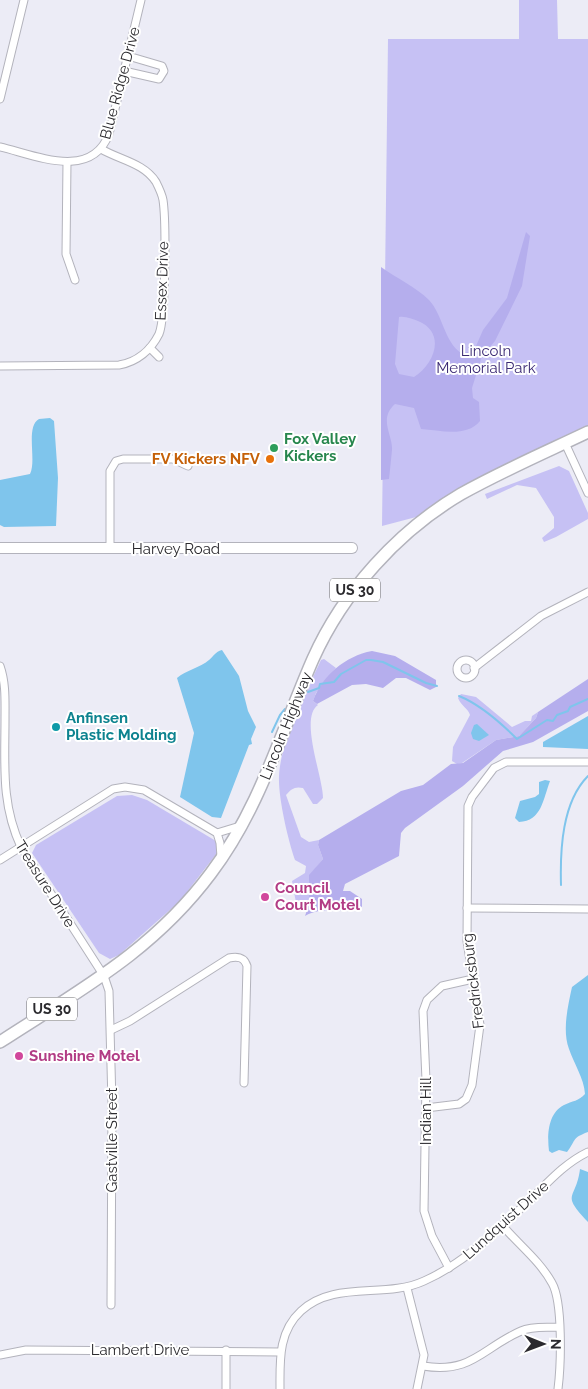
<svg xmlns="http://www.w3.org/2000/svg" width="588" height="1389" viewBox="0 0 588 1389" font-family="Raleway,sans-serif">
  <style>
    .green { fill: #c6c1f4 }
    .forest { fill: #b5aeed; fill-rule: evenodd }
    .water { fill: #7fc5ec }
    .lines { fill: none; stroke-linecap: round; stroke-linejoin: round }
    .stream { stroke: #7fc5ec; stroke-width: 2 }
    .street-casing { stroke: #b3b3bc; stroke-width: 9 }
    .secondary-casing { stroke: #b3b3bc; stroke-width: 12 }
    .primary-casing { stroke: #b3b3bc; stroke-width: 14 }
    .street { stroke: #fff; stroke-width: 7 }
    .secondary { stroke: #fff; stroke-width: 10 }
    .primary { stroke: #fff; stroke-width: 11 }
    .leisure-dot { fill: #2e9e5b; stroke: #fff; stroke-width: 2 }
    .food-dot { fill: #e8710a; stroke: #fff; stroke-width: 2 }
    .culture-dot { fill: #0f9aa8; stroke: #fff; stroke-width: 2 }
    .hotel-dot { fill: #d1479c; stroke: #fff; stroke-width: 2 }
    .labels { text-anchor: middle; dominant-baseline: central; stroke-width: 4; stroke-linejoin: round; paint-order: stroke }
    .shield { fill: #fff; stroke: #6b6a6d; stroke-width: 1 }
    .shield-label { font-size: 14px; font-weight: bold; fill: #2b2a2e }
    .street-label { font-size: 15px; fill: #2b2a2e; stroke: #fff }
    .park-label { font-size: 15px; fill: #3c2b74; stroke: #fff }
    .leisure-label { font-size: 15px; font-weight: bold; fill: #27864d; stroke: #fff; text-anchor: start }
    .food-label { font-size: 15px; font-weight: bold; fill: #c56008; stroke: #fff; text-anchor: end }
    .culture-label { font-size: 15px; font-weight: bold; fill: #0d838f; stroke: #fff; text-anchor: start }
    .hotel-label { font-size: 15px; font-weight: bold; fill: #b23c85; stroke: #fff; text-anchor: start }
  </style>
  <rect width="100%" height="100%" fill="#ececf6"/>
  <g class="green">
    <polygon points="519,0 557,0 558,39 588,39 588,426 482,476 420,516 382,526 388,39 519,39"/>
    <polygon points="559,466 569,471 588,513 588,519 556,537 544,542 542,538 554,528 554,517 536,488 517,485 487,499 485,494"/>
    <path d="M324,659L336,668L316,693L313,701L318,705C299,718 323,777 323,798L317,804H313L303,788C295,786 291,789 286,795L301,837L309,842L319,840L318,845L323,859L310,875L309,904L306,910L297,908L292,881L305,873L306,866L295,860C288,840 278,797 279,776C280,744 307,690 321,660Z"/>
    <path d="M461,694L476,697L512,727L525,721H531L532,716L538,712L536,718L519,736L496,740L462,763L457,764L452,761L453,747L470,715C468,708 461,706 458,698Z"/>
    <polygon points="132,795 147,800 216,841 217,853 180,901 119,955 110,959 99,953 32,853 36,845 117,796"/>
  </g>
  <g class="forest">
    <path d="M526,232L530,236L522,286L495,341L482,356L472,388L473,398L479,402L480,421C466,438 440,430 421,429L414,408L395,404C378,419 393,435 392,450C391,460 390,470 389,479L381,480V267C396,278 416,287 429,300C443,315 444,341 461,353L470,352L476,346L483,330L507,298ZM399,317C406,316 412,319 418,321C447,333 434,365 414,377L399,374L395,364Z"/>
    <path d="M372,651L395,656L436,680V687L430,690L406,678H396L383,688L366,684L352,685L317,704L313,701C322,676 345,656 372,651Z"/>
    <path d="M588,679V711L533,742L503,751L463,786L405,828L401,833L399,856L345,884L343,891H350L362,899V907C343,915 324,905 305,916L309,904V875L323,859L318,845L319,840L401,791L423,785L451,764L463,763L496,740L519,736L536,718L538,712Z"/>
  </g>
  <g class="water">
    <path d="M39,419L50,418L54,421L58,478L56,526L4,527L0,525V480L30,474C37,460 25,427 39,419Z"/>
    <path d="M222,650L239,676L248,711L256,727L251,739L252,744L249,745L221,818L212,817L180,797L194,733L177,678C186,670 200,668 209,660C214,656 215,652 222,650Z"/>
    <polygon points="588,716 588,749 543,747 543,742"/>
    <polygon points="477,724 489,735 479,741 473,739 471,733 474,725"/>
    <path d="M545,780L550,781C543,799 542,821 519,822L515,818L520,801L535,797L539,794V782Z"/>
    <path d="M588,975V1132C571,1138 576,1141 567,1152L559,1150L552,1153L549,1151C547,1135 548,1113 564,1105C572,1101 579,1101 585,1094C584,1078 574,1064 569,1049C562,1030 568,1006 572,987Z"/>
    <path d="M580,1169L588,1172V1222C560,1192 576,1201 580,1169Z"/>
  </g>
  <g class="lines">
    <g class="stream">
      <polyline points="308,692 319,688 320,684 334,682 341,674 366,660 371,660 383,662 426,683 437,686"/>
      <path d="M459,696C479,704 501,723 517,739L547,720L553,721L557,715L568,711L570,707L588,699"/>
      <polyline points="272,732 280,715 285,709"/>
      <path d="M561,885C560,850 562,802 588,776"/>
    </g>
    <g class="street-casing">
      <g id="street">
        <polyline points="124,71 159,79 164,71 162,66 128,56"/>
        <polyline points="0,99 24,0"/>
        <path d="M0,147C35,155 91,181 109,134L141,0"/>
        <polyline points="67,162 66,254 75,280"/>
        <polyline points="150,348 159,357"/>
        <path d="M0,366L119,365C137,362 151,350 159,334C166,317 166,220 163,200C162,194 159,188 156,182C144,163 120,160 101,149"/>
        <polyline points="565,443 588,493"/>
        <polyline points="110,548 110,471 116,461 123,459 173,459 188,466"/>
        <circle cx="466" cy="669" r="9"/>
        <path d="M0,666C6,683 5,701 5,719C5,765 1,804 21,847L104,976L109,991L112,1103L111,1305"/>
        <polyline points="474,668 541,616 588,592"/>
        <polyline points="217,833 240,826"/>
        <polyline points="0,860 113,789 125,787 144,790 217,833 220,843 221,857"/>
        <polyline points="467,908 588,909"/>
        <path d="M111,1030L130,1021L229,958C238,956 244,957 247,966L244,1083"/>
        <polyline points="426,1108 459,1104 466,1099 472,1085 480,1025 467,941 468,806 472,797 494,768 506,762 588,762"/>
        <path d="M502,1225C518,1244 540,1261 552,1283C563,1302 561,1365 558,1389"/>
        <polyline points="449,1268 432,1236 424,1211 426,1080 423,1011 427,1000 442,986 473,979"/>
        <polyline points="407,1288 424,1355 417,1389"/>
        <polyline points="226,1350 226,1389"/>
        <polyline points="0,1355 26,1350 280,1352"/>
        <path d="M423,1366C472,1374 482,1348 521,1331C532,1326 546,1328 559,1327"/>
        <path d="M280,1389C280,1361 278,1332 301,1311C334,1280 385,1299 424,1281C467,1262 501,1227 535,1195C551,1179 567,1162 588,1152"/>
      </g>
    </g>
    <g class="secondary-casing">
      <polyline id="secondary" points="0,548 352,548"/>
    </g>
    <g class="primary-casing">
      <path id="primary" d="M0,1042C80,990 153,951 211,873C260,808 281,732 313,659C343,592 398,531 461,494C502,471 546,452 588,432"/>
    </g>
    <use href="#street" class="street"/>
    <use href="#secondary" class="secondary"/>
    <use href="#primary" class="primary"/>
  </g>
  <circle class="leisure-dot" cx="274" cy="448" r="5"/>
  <circle class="food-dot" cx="270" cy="459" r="5"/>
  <circle class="culture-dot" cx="56" cy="727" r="5"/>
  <g class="hotel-dot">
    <circle cx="265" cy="897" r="5"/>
    <circle cx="19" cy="1056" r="5"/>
  </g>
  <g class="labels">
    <g class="shield">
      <rect x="330" y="578.5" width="50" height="23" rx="4"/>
      <rect x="27" y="997.5" width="50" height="23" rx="4"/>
    </g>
    <g class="shield-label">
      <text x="355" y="590">US 30</text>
      <text x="52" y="1009">US 30</text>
    </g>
    <g class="street-label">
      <text transform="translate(120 83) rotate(-75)">Blue Ridge Drive</text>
      <text transform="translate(162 281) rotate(-88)">Essex Drive</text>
      <text x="176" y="549">Harvey Road</text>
      <text transform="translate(286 726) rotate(-68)">Lincoln Highway</text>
      <text transform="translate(45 884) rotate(58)">Treasure Drive</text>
      <text transform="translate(473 981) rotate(-97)">Fredricksburg</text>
      <text transform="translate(426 1111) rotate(-90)">Indian Hill</text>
      <text transform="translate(112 1140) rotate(-90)">Gastville Street</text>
      <text transform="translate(506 1220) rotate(-42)">Lundquist Drive</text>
      <text x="140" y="1350">Lambert Drive</text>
    </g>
    <g class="park-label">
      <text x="486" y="351">Lincoln<tspan x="486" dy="17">Memorial Park</tspan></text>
    </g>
    <g class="leisure-label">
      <text x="284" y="439">Fox Valley<tspan x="284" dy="17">Kickers</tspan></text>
    </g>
    <g class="food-label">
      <text x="260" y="459">FV Kickers NFV</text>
    </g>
    <g class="culture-label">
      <text x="66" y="718">Anfinsen<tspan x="66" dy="17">Plastic Molding</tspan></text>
    </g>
    <g class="hotel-label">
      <text x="275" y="888">Council<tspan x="275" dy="17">Court Motel</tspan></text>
      <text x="29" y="1056">Sunshine Motel</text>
    </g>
  </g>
  <g transform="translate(543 1344) rotate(91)" stroke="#ffffff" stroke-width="4" paint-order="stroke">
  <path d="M0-4L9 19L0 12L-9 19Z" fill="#2b2a2e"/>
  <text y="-8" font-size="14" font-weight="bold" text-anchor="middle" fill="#2b2a2e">N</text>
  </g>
</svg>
